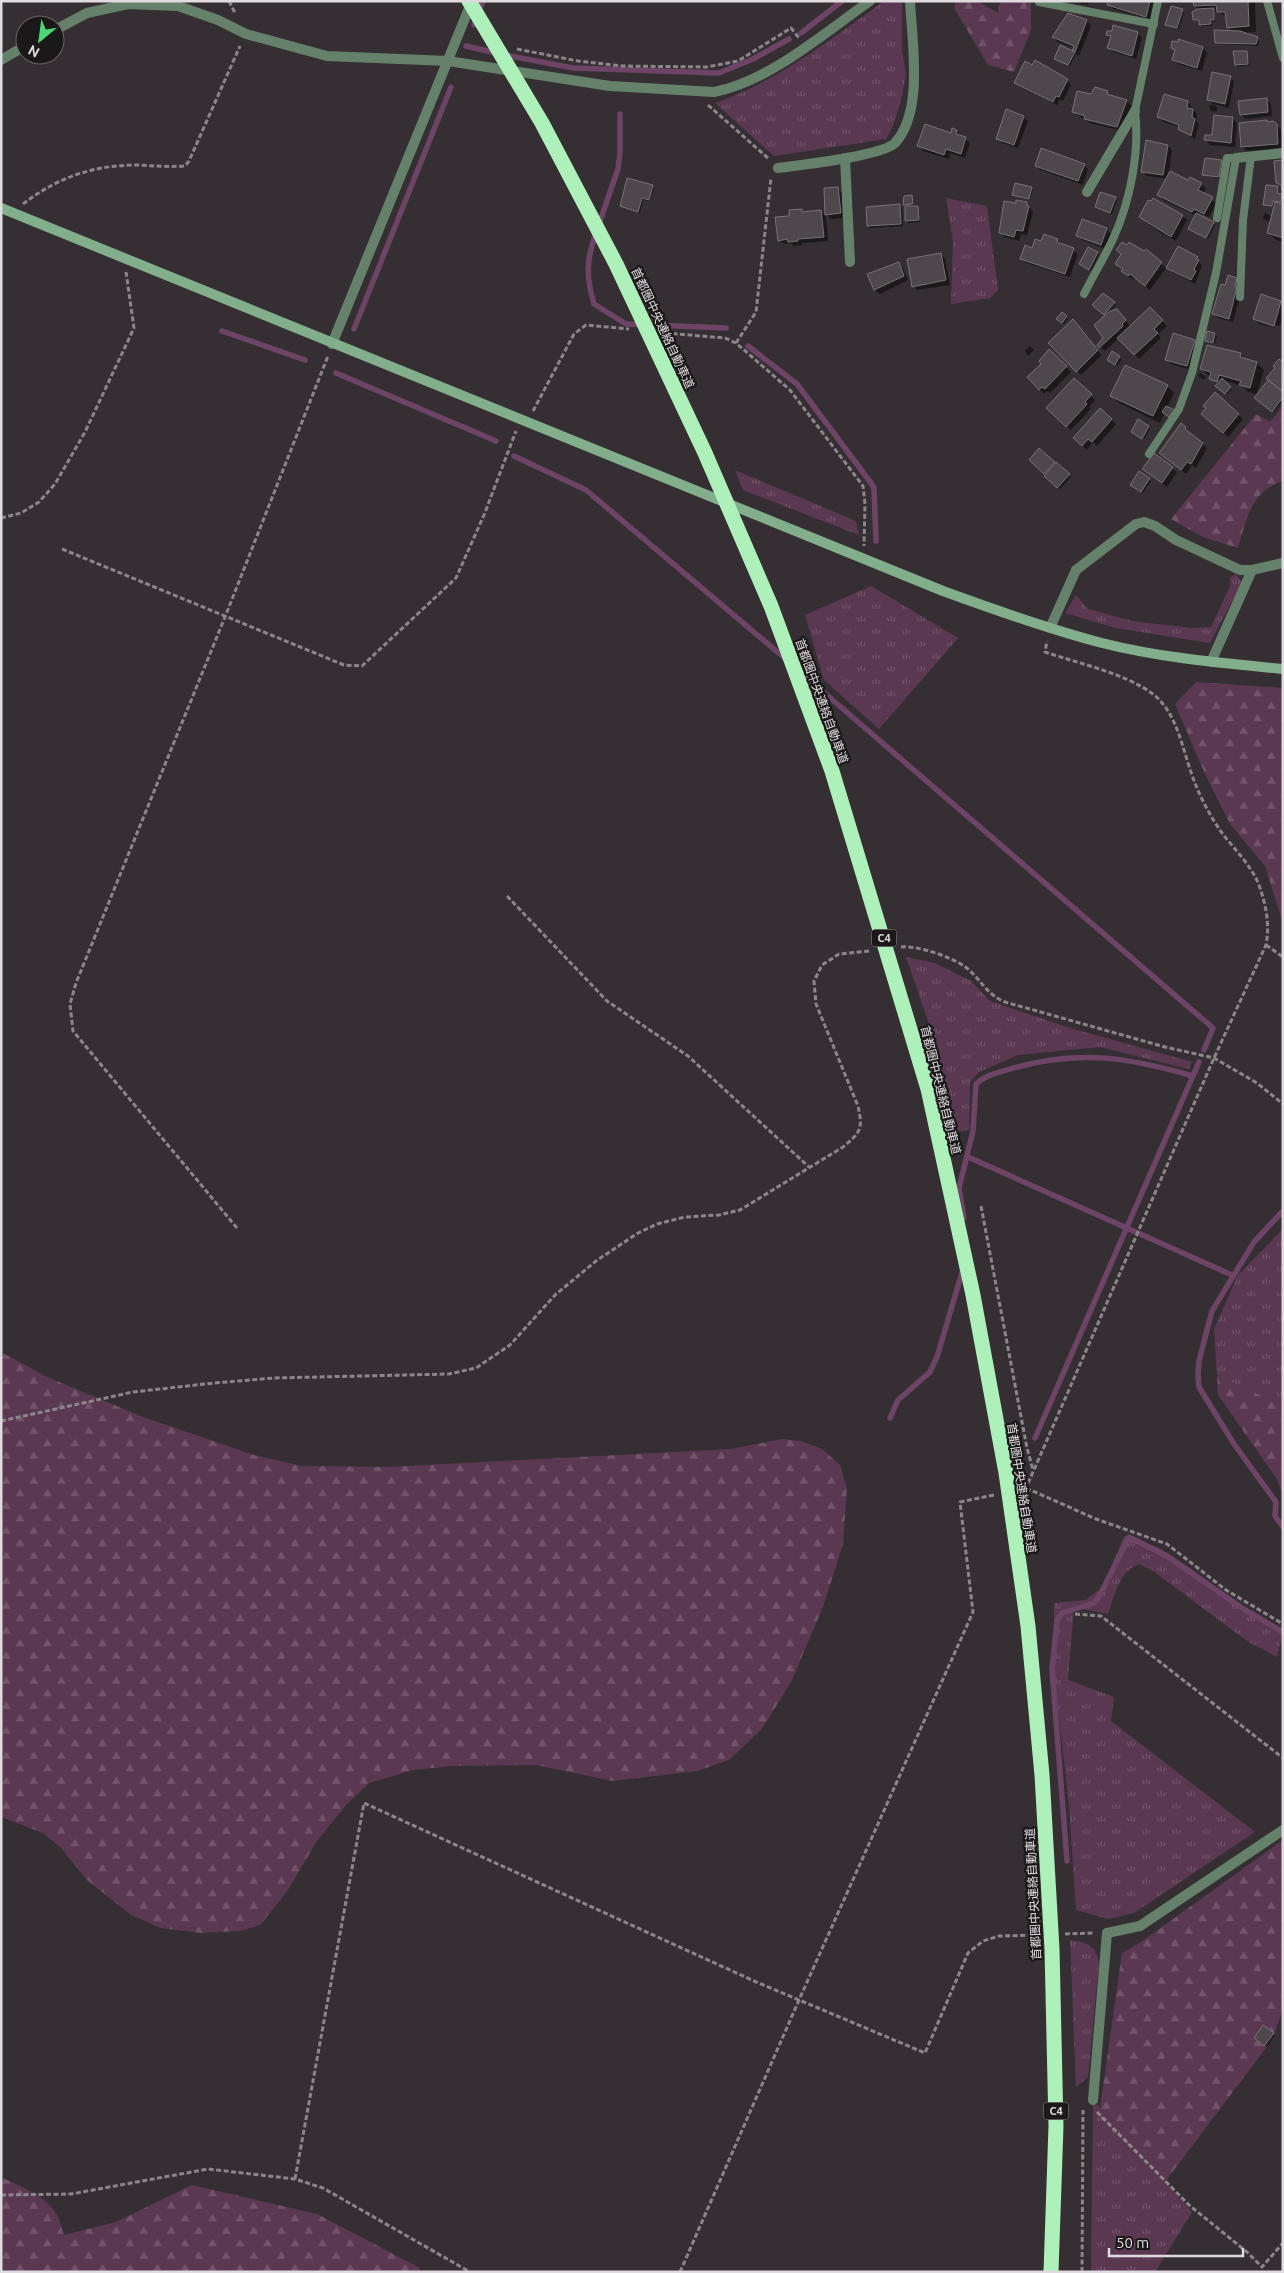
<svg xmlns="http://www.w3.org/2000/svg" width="1284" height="2273" viewBox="0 0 1284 2273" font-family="Ubuntu,'Noto Sans JP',sans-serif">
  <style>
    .grass { fill: url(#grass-tufts) }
    .forest { fill: url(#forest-firs) }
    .shadow { fill: #0007 }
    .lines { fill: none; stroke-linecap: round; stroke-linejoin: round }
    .stream { stroke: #6d4466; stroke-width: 5.5 }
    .building { fill: #4e474b; stroke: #787176 }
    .path { stroke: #8c868a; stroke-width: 3; stroke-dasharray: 5 2.5; stroke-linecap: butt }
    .lane { stroke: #66816b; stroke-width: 8 }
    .street { stroke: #66816b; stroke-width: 10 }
    .secondary { stroke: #83ae8b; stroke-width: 10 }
    .highway { stroke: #adf0ba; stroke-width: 15 }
    .labels { text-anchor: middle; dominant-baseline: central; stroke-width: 4.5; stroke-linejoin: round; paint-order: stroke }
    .shield { fill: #1b181a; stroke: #a5a0a3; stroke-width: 1 }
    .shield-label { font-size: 11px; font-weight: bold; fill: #e0dbde }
    .street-label { font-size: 12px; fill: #e0dbde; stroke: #1b181a }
  </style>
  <defs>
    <pattern id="grass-tufts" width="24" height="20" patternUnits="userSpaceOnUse" patternTransform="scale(1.25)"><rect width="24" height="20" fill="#5b3852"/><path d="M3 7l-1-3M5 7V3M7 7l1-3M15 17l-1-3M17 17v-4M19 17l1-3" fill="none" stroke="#72546a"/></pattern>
    <pattern id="forest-firs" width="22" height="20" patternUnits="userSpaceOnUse" patternTransform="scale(1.25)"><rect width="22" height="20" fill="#5b3852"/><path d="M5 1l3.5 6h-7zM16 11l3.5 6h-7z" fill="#72546a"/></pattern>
  </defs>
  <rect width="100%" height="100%" fill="#352f33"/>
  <g class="grass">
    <path d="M884,1H902V52L906,74L901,101L892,128L886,139L774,156L715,103C777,82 831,39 884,1Z"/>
    <polygon points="946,198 987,206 998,290 990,298 951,304 953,242"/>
    <polygon points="735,470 856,521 859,535 743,490"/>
    <polygon points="1236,574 1242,582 1210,643 1116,628 1065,613 1076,595 1088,609 1132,621 1192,628 1211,627 1230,586 1230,578"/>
    <polygon points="871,586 958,638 879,729 824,680 805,615"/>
    <polygon points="906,957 935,963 971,981 990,1001 1070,1028 1192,1062 1189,1069 1100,1047 1018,1055 979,1072 970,1082 969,1130 955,1132 929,1024"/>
    <polygon points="1283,1229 1283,1406 1217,1375 1214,1329 1238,1275"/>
    <path d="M1124,1536L1159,1548L1190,1568L1233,1602L1283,1631L1277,1657L1247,1641L1153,1571L1139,1564C1119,1571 1115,1595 1108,1614L1074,1607L1068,1680L1114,1697L1111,1721L1255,1832L1134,1913L1108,1919L1076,1910L1069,1804L1054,1676V1603L1085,1600L1103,1587Z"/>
    <path d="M1070,1940C1086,1942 1096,1945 1099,1963L1088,2077L1076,2087Z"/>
    <polygon points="1093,2100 1192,2212 1155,2272 1091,2272"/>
  </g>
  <g class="forest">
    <polygon points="956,1 977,1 998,13 1000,1 1031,1 1031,30 1014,72 988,65 954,8"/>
    <path d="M1283,406V481C1250,492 1247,519 1238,548L1203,537L1171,519L1256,414L1270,422Z"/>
    <polygon points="1196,682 1283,688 1283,923 1265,866 1230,824 1205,774 1175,704"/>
    <polygon points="1,1352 47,1377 143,1417 254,1455 302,1466 388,1467 731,1449 782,1439 801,1441 822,1449 840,1465 847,1489 843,1544 823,1607 791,1682 762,1729 729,1760 697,1771 613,1781 536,1765 453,1766 413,1770 369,1783 346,1805 317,1841 286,1893 260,1925 240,1931 201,1933 161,1928 131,1915 87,1880 61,1848 43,1833 1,1817"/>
    <polygon points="1217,1375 1283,1406 1283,1496 1277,1479 1218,1395"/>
    <polygon points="1283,1840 1283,2009 1272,2040 1165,2182 1100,2108 1122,1953 1141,1942"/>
    <path d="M1,2177C21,2187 48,2196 58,2217C61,2223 62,2230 64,2235L116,2222L192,2185L317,2214L420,2268L419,2272H1Z"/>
  </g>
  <g class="shadow">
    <polygon points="1060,1 1089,1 1088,5"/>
    <polygon points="1109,1 1156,1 1151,20 1113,9 1108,4"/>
    <polygon points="1195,1 1255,1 1256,32 1244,33 1257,38 1259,40 1258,46 1219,44 1217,42 1233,32 1228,27 1227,18 1219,12 1215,12 1215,22 1212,22 1212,26 1202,26 1200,21 1194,19 1199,10 1195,6"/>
    <polygon points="1182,10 1184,12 1179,29 1169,26 1167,24"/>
    <polygon points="1069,14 1087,21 1091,26 1079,56 1076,54 1070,66 1058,60 1072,52 1074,48 1058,42 1053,37"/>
    <polygon points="1138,33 1142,38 1136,59 1113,52 1108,48 1111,39 1107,35"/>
    <polygon points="1172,47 1202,48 1207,52 1202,71 1178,64 1174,60 1176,51"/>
    <polygon points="1246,52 1249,65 1238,67 1236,65"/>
    <polygon points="1033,67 1067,80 1071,85 1063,101 1060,99 1057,105 1020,87 1015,83"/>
    <polygon points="1230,77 1234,81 1229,108 1214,104 1217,108 1217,112 1211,111 1209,105 1214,105 1208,100"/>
    <polygon points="1107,92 1112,97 1126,101 1131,105 1122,131 1090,123 1073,112 1091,96"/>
    <polygon points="1266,99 1271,104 1272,116 1246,119 1241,115"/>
    <polygon points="1188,102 1197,115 1196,121 1199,124 1195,139 1184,133 1180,127 1163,122 1159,117"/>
    <polygon points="1023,117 1028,121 1018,148 1002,143 998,138"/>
    <polygon points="1233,118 1237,123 1235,147 1210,145 1206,140 1213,137"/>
    <polygon points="1266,121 1276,125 1281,129 1282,148 1247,151 1242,147"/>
    <polygon points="956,131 970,143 965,158 950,153 949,159 923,151 919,146"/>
    <polygon points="1168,146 1172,150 1168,178 1201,184 1206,189 1203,194 1216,203 1209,217 1199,213 1198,215 1215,225 1208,239 1191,230 1197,216 1163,200 1159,195 1168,179 1147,176 1142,171"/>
    <polygon points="1221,162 1223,164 1221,179 1203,175"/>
    <polygon points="1084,165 1088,169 1083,185 1041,170 1036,166"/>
    <polygon points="652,186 654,188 650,201 643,200 640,213 621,206"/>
    <polygon points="837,188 842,193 845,218 831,219 826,214"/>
    <polygon points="1031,188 1033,190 1030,200 1014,195"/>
    <polygon points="1277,188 1279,194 1283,196 1283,242 1276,240 1268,233 1271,222 1263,219 1265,213 1273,217 1275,207 1264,204"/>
    <polygon points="905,197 912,197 913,199 914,207 919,209 920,222 908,223 907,221"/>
    <polygon points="1115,199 1117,200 1112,214 1097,207"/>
    <polygon points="1026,203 1033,212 1027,235 1021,234 1019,241 1005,237 1000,233 1017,205"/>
    <polygon points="900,206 902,208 903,226 870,228 869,226 867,208"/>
    <polygon points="801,211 804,213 821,212 826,216 828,241 802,243 802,245 794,246 791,243 784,244 779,240"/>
    <polygon points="1182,216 1187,220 1176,241 1159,232 1140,217"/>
    <polygon points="1106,229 1111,234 1106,249 1082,240 1078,236"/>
    <polygon points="1057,240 1078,254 1070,277 1026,263 1021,259 1042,243"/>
    <polygon points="1088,249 1099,255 1091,271 1082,266"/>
    <polygon points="1146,251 1166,268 1150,290 1135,278 1133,280 1128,276 1117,264 1122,254"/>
    <polygon points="941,254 945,259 950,285 917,290 913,286"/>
    <polygon points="1197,258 1202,266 1195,284 1172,272 1167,267"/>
    <polygon points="898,263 903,268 908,280 880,294 875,290 869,275"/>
    <polygon points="1237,279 1241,283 1241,293 1233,322 1218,318 1214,314 1226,287"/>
    <polygon points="1103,294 1116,305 1109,313 1121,315 1131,327 1150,308 1167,326 1158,334 1161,338 1139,359 1119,338 1105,351 1098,345 1105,338 1106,316 1094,305"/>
    <polygon points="1281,302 1283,304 1283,315 1280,326 1258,320 1258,322 1279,329 1259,324 1255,319"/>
    <polygon points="1062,313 1068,319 1064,324 1058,319"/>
    <polygon points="1073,321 1090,338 1087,340 1102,355 1081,375 1050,343"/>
    <polygon points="1215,334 1217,336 1215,344 1208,343 1206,341"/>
    <polygon points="1194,341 1199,346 1191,370 1171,364 1166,359"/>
    <polygon points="1030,346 1034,350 1028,356 1025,351"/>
    <polygon points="1049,351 1071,372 1050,393 1047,391 1044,394 1029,377 1043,364"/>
    <polygon points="1112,353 1122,359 1117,366 1110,362"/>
    <polygon points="1240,354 1247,360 1257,363 1264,370 1257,394 1248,392 1242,386 1223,380 1232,389 1227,395 1202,369"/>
    <polygon points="1283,364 1283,401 1274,412 1258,400 1274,385"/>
    <polygon points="1200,373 1206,377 1204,380 1198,376"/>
    <polygon points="1074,379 1095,400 1089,407 1091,409 1071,430 1048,408"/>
    <polygon points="1167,386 1174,393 1167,407 1173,411 1174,420 1165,412 1160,423 1119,403 1112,396"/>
    <polygon points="1215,394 1243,419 1228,437 1207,419"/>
    <polygon points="1100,410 1116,424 1097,446 1093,442 1087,450 1074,438"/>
    <polygon points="1181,425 1207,448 1196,468 1192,465 1186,474 1160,453"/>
    <polygon points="1148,427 1150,429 1144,439 1134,434"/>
    <polygon points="1040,449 1071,477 1060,489 1030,460"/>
    <polygon points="1154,455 1177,472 1167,487 1148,473"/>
    <polygon points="1149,479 1151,481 1143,493 1134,487"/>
    <polygon points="1264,2027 1275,2036 1267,2047 1257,2040"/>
  </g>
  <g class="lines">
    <g class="stream">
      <polyline points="474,25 483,1"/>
      <polyline points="801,33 842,1"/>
      <polyline points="466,46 496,53"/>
      <polyline points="505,55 573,68 719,73 753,59 789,39"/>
      <polyline points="599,224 618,169 620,153 620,114"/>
      <path d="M596,233C586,261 586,276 594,304L626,324L726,328"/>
      <polyline points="354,329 451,87"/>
      <polyline points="222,331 305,360"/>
      <polyline points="748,346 797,384 871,483 874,488 876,541"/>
      <polyline points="336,373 496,441"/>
      <polyline points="514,456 586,490 787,660"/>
      <polyline points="799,671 1213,1028 1204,1050"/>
      <polyline points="968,1157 1232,1275"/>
      <polyline points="1283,1211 1254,1242 1212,1311 1199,1361 1198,1375 1199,1387 1234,1444 1276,1502 1275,1516 1283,1527"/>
      <path d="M964,1218L959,1188L973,1131L976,1084C985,1075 998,1073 1010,1069C1077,1049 1127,1057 1193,1076"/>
      <polyline points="890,1418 898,1400 930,1372 937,1357 963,1269"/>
      <polyline points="1035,1438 1199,1062"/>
      <polyline points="1067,1861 1052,1669 1057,1621 1062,1613 1094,1603 1100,1595 1129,1537 1167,1556 1245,1610 1283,1632"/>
    </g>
  </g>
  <g class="building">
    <polygon points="1108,1 1150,1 1146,17 1107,5"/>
    <polygon points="1193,1 1248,1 1249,26 1227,28 1225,12 1217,12 1216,5 1194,6"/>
    <polygon points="1171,6 1183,9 1177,28 1165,25"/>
    <polygon points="1214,8 1214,20 1210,20 1211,24 1199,25 1199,20 1193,20 1192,12 1197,9"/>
    <polygon points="1068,13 1087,20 1075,52 1072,51 1074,46 1052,37"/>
    <polygon points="1113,25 1138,32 1132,56 1107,48 1111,36 1106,35 1107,31 1112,31"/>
    <polygon points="1214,30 1240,31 1258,37 1256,44 1215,43"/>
    <polygon points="1178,39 1203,47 1197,68 1172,60 1175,50 1171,48 1172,41 1178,42"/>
    <polygon points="1060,45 1075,52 1068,65 1054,59"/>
    <polygon points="1233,51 1247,51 1248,64 1235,65"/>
    <polygon points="1035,60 1068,79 1059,97 1056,96 1053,102 1014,83 1025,61 1032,65"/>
    <polygon points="1212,72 1231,76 1225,104 1207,100"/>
    <polygon points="1095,87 1108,91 1107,94 1127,100 1117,127 1084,119 1085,116 1072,112 1077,91 1091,94"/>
    <polygon points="1164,94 1188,101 1187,108 1193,109 1192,117 1195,119 1191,136 1178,129 1179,125 1157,117"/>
    <polygon points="1267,98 1268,112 1240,115 1238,101"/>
    <polygon points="1006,109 1024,116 1014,145 996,139"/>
    <polygon points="1214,115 1233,117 1231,143 1204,140 1205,135 1212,135"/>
    <polygon points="1267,120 1267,122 1273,121 1277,124 1278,144 1241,147 1239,123"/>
    <polygon points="925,124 951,133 952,128 957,130 956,134 966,137 961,154 946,149 944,155 917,146"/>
    <polygon points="1146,140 1168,145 1163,175 1141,172"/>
    <polygon points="1041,148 1085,164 1078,181 1035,166"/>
    <polygon points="1205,158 1222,160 1219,177 1202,175"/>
    <polygon points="1283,160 1283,191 1282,191 1281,185 1276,183 1274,161"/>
    <polygon points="1170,171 1188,180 1190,177 1202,183 1198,190 1213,197 1204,214 1194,209 1192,212 1157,195"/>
    <polygon points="627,178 653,185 649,200 642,198 638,212 620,206"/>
    <polygon points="1015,183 1032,187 1029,199 1012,195"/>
    <polygon points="1266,185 1278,186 1277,193 1282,194 1281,202 1273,201 1272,206 1263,205"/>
    <polygon points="838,187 841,213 825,215 824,188"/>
    <polygon points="1100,192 1116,197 1110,213 1095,207"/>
    <polygon points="912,195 913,204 903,205 904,196"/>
    <polygon points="1153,198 1183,215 1171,237 1139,217 1148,200 1151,201"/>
    <polygon points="1016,200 1027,202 1027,206 1029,206 1023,231 1016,230 1014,237 999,233 1004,201 1016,203"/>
    <polygon points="1275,202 1283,204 1283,238 1267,233"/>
    <polygon points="900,204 901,224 867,226 866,207"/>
    <polygon points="905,206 918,206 919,220 905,221"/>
    <polygon points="802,209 802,212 821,210 824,237 798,239 798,241 788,242 787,239 778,241 775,217 789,216 789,210"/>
    <polygon points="1196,213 1214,222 1206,238 1188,229"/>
    <polygon points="1082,219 1107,228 1101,245 1076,236"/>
    <polygon points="1044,234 1058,239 1057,242 1074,248 1065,274 1020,259 1025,245 1032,248 1035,239 1041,241"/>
    <polygon points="1122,242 1127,245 1129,242 1144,251 1146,249 1162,262 1145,286 1130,274 1128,276 1121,271 1123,269 1115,264 1121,254 1116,250"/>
    <polygon points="1178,246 1198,257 1196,259 1199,260 1194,269 1196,271 1191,280 1166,268"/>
    <polygon points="1088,247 1098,252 1089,270 1079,264"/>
    <polygon points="941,253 946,280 912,287 907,259"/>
    <polygon points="899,262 904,276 874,290 867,274"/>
    <polygon points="1228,275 1237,278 1235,287 1237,287 1229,319 1212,314 1221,284 1225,285"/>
    <polygon points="1103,293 1115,302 1104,315 1092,305"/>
    <polygon points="1261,294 1281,301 1274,326 1253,319"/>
    <polygon points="1150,307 1163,320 1154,329 1158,333 1134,355 1117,338"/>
    <polygon points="1117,309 1126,320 1122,324 1123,326 1099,348 1097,345 1103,338 1094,325 1110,311"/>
    <polygon points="1062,312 1067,316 1062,323 1056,319"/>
    <polygon points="1073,319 1098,350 1076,372 1048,343"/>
    <polygon points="1207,331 1215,333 1213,343 1205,341"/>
    <polygon points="1173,333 1195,340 1187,366 1165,360"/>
    <polygon points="1207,345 1241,353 1240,357 1257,362 1250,388 1239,385 1241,381 1219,375 1217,382 1209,379 1211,372 1200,369"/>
    <polygon points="1049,349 1067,366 1045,389 1042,387 1039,390 1027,377 1041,364 1039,361"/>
    <polygon points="1112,351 1120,356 1115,365 1107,360"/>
    <polygon points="1279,359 1283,362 1283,392 1266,378 1275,368 1273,366"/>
    <polygon points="1125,365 1168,385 1153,416 1110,396"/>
    <polygon points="1074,378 1092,394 1085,402 1087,404 1066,427 1046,408"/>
    <polygon points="1222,378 1231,387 1225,394 1215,386"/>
    <polygon points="1268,380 1283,392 1283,397 1272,412 1254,398"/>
    <polygon points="1215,392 1239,414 1223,433 1201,414 1206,408 1203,406"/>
    <polygon points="1166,406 1174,410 1169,417 1162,412"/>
    <polygon points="1100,408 1112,419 1092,442 1088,439 1082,446 1073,438"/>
    <polygon points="1138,419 1149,426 1142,439 1131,432"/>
    <polygon points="1181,423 1186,427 1185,429 1203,443 1191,464 1187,462 1181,470 1159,453"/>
    <polygon points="1039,448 1055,462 1044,474 1029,460"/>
    <polygon points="1154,453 1173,467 1162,483 1142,469"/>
    <polygon points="1056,462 1070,474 1057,488 1044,476"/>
    <polygon points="1139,471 1150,478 1141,492 1130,485"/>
    <polygon points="1263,2025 1274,2033 1264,2046 1254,2038"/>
  </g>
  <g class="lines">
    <g class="path">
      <polyline points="229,1 235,13"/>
      <polyline points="517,49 578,61 622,66 707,67 738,61 791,28 799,38"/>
      <polyline points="708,105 769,159"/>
      <path d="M23,204C58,177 94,165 138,165C154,166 169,167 185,166L189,161L240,46"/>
      <polyline points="665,333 725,338 736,343 790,390 863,486 865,504 864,546"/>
      <polyline points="736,343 756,312 771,178"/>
      <polyline points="533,411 574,334 586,325 629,329"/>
      <polyline points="1,518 21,513 39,502 55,484 85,432 134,328 126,272"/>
      <polyline points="62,549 344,665 362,666 456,578 484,515 516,431"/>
      <polyline points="507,896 607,1001 688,1056 809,1167"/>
      <polyline points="1266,945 1283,957"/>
      <path d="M901,947C917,945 951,957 964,966C981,978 985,994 1005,1002L1165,1047L1214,1058L1257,1083L1283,1104"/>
      <polyline points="981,1206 1027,1448 1033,1470"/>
      <polyline points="237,1228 73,1031 70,1004 76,983 225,617 328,356"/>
      <path d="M1,1421L133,1392L214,1383L274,1378L449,1374L476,1368L510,1345L555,1295L596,1261L638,1233L657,1224L685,1217L719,1215L740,1210L843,1147C861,1132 863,1129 858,1106L816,1004L814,981L822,965L839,954L870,951"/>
      <polyline points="1026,1488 1096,1519 1167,1544 1226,1590 1283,1624"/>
      <path d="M1024,1489L1026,1488L1214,1058L1266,945C1270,924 1266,905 1259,885C1251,865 1235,850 1222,833C1212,819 1201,799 1195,783C1183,754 1179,715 1154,695C1128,674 1077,663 1045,652L1047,641"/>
      <polyline points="1075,1614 1101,1616 1283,1758"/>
      <polyline points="1065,1934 1094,1933"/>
      <polyline points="1097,2112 1189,2205 1247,2252 1262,2267 1283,2243"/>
      <polyline points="295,2179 364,1803 754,1981 925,2053 968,1953 983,1941 999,1936 1036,1935"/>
      <polyline points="1,2195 71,2194 208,2169 295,2179 323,2188 470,2272"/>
      <polyline points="680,2272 799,2000 973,1612 960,1502 994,1495"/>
      <polyline points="1082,2272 1083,2110"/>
    </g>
    <g class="lane">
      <polyline points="1267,1 1283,58"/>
      <polyline points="1039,2 1154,24"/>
      <path d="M1084,294C1093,276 1104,258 1113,239C1130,202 1140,152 1135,111L1158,1"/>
      <polyline points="1240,297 1243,220 1251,156"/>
      <polyline points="1149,454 1179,409 1192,373 1216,273 1236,158 1227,158 1217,218"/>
    </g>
    <g class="street">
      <path d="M55,30L87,13L128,4L178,6L218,20L246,34L327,56L448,61L610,86L714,92C770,81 824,33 870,1"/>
      <polyline points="1,60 25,46"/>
      <polyline points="845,158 850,262"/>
      <polyline points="1236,158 1283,153"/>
      <path d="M778,168C800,165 882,156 895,143C924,112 912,41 910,1"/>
      <polyline points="1087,192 1135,111"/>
      <polyline points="332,344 472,1"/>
      <polyline points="1050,628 1076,570 1136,524 1144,522 1155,526 1176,540 1240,570 1252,570 1283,563"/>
      <polyline points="1211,662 1252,570"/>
      <polyline points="1093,2100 1107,1933 1140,1926 1283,1830"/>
    </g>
    <path class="secondary" d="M1,208L943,591C995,610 1048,629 1102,643C1161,658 1222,663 1283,669"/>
    <polyline class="highway" points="469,1 542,123 616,264 705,453 771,606 832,771 928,1089 973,1295 1006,1473 1028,1626 1042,1775 1052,1949 1056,2126 1051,2272"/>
  </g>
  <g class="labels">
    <g class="shield">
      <rect x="871.5" y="929.5" width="25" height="17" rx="4"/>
      <rect x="1043.5" y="2102.5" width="25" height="17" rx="4"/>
    </g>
    <g class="shield-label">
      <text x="884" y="938">C4</text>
      <text x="1056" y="2111">C4</text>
    </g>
    <g class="street-label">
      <text transform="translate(663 328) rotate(65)">首都圏中央連絡自動車道</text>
      <text transform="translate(822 701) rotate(70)">首都圏中央連絡自動車道</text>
      <text transform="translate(941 1090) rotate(76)">首都圏中央連絡自動車道</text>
      <text transform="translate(1022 1488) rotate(81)">首都圏中央連絡自動車道</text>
      <text transform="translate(1033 1894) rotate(-93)">首都圏中央連絡自動車道</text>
    </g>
  </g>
  <rect width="1284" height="2273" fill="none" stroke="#e0dbde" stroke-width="5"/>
  <g transform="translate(40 40) rotate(209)"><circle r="24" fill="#1b181a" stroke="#6a6668"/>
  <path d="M0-4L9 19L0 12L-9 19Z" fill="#4ed676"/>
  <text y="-8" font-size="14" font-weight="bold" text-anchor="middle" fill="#e0dbde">N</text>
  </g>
  <path d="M1109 2248v8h134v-8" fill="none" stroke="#e0dbde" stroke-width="2.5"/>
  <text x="1116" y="2248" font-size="15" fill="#e0dbde" stroke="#1b181a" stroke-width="4" paint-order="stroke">50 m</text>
</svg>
